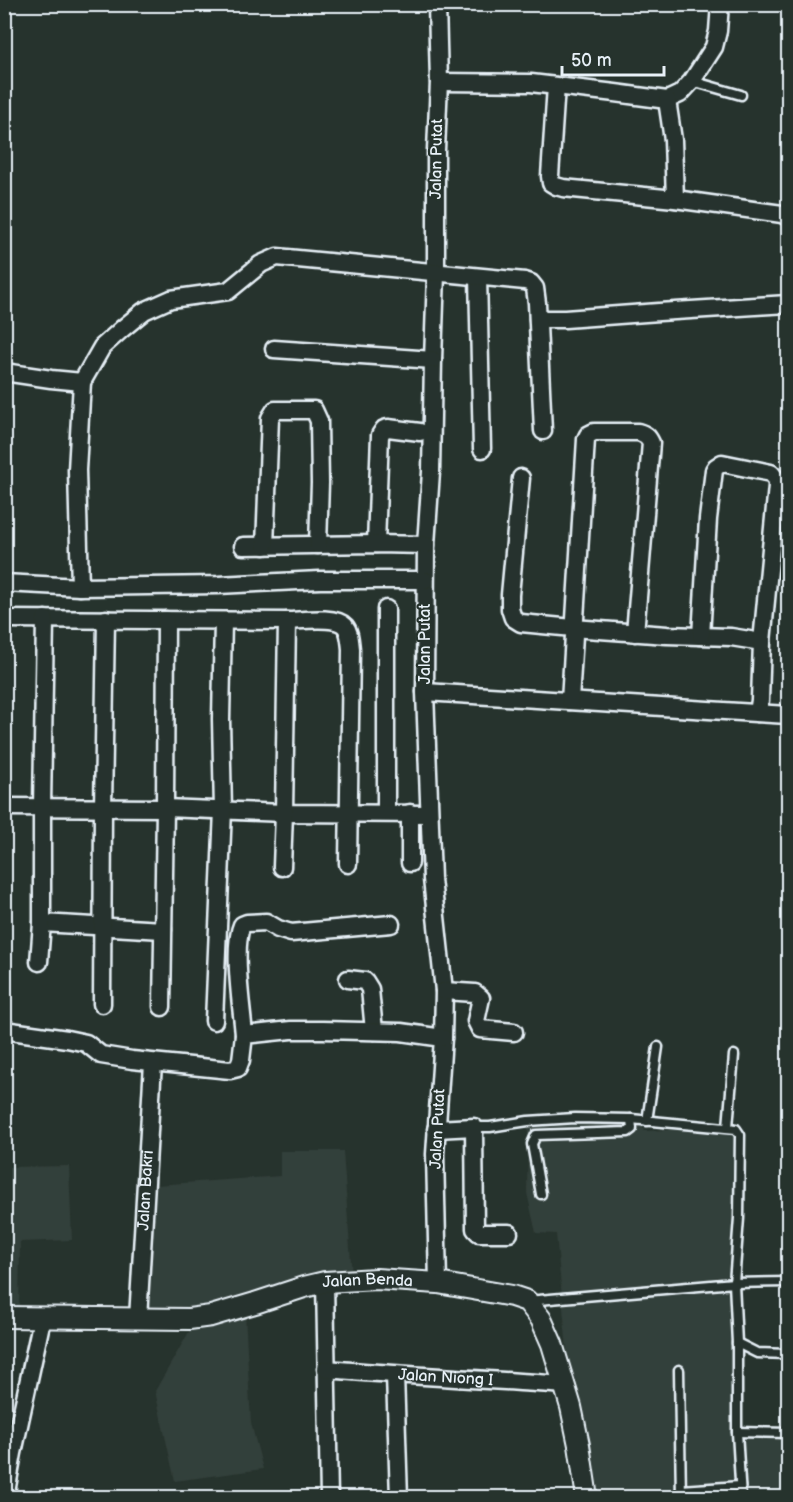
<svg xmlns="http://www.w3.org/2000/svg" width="793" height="1502" viewBox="0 0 793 1502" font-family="'Balsamiq Sans',sans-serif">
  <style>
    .built { fill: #333f3a }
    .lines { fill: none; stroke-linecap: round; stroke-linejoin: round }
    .service-casing { stroke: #e8f1f8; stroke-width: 13 }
    .minor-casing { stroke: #e8f1f8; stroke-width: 21 }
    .tertiary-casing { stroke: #e8f1f8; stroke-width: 24 }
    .service { stroke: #26332d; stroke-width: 8 }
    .minor { stroke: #26332d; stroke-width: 16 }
    .tertiary { stroke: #26332d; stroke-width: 20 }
    .labels { text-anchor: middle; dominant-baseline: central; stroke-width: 4.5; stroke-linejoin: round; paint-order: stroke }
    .street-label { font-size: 16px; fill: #e8f1f8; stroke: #26332d }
  </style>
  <rect width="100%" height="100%" fill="#26332d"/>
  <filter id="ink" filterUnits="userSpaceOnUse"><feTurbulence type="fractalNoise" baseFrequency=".0167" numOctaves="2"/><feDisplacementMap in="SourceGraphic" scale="12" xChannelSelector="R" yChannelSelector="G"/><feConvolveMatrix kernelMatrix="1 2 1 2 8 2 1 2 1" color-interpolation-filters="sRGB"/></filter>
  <g filter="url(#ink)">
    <g class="built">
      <polygon points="528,1123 641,1123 645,1131 735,1126 741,1433 788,1436 788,1497 593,1498 573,1413 556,1234 536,1233 527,1193"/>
      <polygon points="280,1151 343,1151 352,1276 293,1281 244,1295 251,1423 263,1469 175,1481 155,1391 190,1330 149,1326 142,1186 280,1176"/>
      <polygon points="69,1166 72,1240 20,1242 19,1312 5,1312 5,1167"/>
    </g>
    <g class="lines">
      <g class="service-casing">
        <g id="service">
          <polyline points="692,81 741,95"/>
          <polyline points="647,1121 658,1047"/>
          <polyline points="474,1127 490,1127 528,1121 575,1118 631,1119 736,1129 740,1135 739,1218 734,1283 788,1282"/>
          <polyline points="728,1127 734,1055"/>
          <polyline points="541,1194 532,1144 536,1135 628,1132 632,1129 631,1119"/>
          <polyline points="527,1301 734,1283 737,1343 737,1432 741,1498"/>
          <polyline points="737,1343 757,1353 788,1354"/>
          <polyline points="679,1370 681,1498"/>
          <polyline points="737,1432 788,1433"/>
          <polyline points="681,1490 740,1486"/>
        </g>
      </g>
      <g class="minor-casing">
        <g id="minor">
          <polyline points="437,4 439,82 436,150 436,274 433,360 431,472 426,545 425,692 432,879 444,991 443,1038 435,1154 438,1283"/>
          <polyline points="439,82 531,83 615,93 667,100 680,94 692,81 714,47 718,31 720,4"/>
          <polyline points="556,86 550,176 551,183 556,186 563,188 675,199 782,214 788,217"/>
          <polyline points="667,100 673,140 675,199"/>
          <polyline points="478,277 482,449"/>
          <polyline points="538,319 565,319 659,312 788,304"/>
          <polyline points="274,349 433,360"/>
          <polyline points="4,372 51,379 82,382"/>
          <polyline points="521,478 510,595 510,609 513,618 521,623 573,628 667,635 731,637 762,642"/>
          <polyline points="376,544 380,435 384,429 388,428 420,432"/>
          <polyline points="243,546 376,544 426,545"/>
          <polyline points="265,546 270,418 275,410 314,410 319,421 320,483 318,545"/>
          <polyline points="4,583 80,587 218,585 320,580 425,580"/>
          <polyline points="80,587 77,470 82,382 102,347 122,329 144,311 171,299 228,291 261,264 277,257 525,281 531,283 535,288 537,303 543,431"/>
          <polyline points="386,609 386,813"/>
          <path d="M4,619L287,621C300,621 335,615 345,626C350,632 350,641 351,649L348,864"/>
          <polyline points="701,636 708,519 714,470 716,467 722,463 771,473 777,480 777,486 762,642 760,700 758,713"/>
          <polyline points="425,692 788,715"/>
          <path d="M570,701L586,439L588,435L594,432H638C645,434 648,436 651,443L635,633"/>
          <polyline points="4,807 165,808 284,813 429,814"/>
          <polyline points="410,813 410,863"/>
          <polyline points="282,867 284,813 287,621"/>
          <polyline points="42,923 163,930"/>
          <polyline points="39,962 42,923 42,807 45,619"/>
          <polyline points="348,979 365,981 370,989 374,1031"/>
          <polyline points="444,991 475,993 481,998 476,1021 480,1029 514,1032"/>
          <polyline points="102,1004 103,808 106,619"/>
          <polyline points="162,1007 165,808 166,620"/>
          <polyline points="214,1021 223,810 221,719 223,621"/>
          <polyline points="4,1030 67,1039 86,1043 101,1055 132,1060 230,1070 238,1068 241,1060 244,1035 291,1030 323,1030 401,1032 443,1038"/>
          <path d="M244,1035C242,1009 232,947 242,925L247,923L266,922L278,929L291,933L391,924"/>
          <polyline points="436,1129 474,1127 475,1229 479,1233 509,1233"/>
          <polyline points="325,1282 329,1498"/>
          <path id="s1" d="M138,1319L153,1063"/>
          <path id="s2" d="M326,1369C406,1376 485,1379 565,1385"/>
          <polyline points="395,1375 399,1498"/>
          <polyline points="5,1498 13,1453 42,1319"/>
        </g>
      </g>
      <g class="tertiary-casing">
        <g id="tertiary">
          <path id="s3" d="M4,1317L189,1319L211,1316L255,1303L304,1287L325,1282L376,1279L438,1283L512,1296L527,1301L541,1319L552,1344L571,1407L579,1445L587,1498"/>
        </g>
      </g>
      <use href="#service" class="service"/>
      <use href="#minor" class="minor"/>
      <use href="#tertiary" class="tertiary"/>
    </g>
  </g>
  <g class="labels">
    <g class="street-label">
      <text transform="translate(437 159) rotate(-89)">Jalan Putat</text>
      <text transform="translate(425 644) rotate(-90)">Jalan Putat</text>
      <text transform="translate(438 1129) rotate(-87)">Jalan Putat</text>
      <text stroke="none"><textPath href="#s1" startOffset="129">Jalan Bakri</textPath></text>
      <text stroke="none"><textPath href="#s3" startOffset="369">Jalan Benda</textPath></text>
      <text stroke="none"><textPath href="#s2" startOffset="120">Jalan Niong I</textPath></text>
    </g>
  </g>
  <rect width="793" height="1502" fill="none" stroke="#26332d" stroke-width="24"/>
  <rect x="12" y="12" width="769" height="1478" fill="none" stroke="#e8f1f8" stroke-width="2" filter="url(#ink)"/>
  <path d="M562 66v9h102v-9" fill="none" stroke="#e8f1f8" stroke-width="3"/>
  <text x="571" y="66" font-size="18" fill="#e8f1f8" stroke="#26332d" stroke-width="4.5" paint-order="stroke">50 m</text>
</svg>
